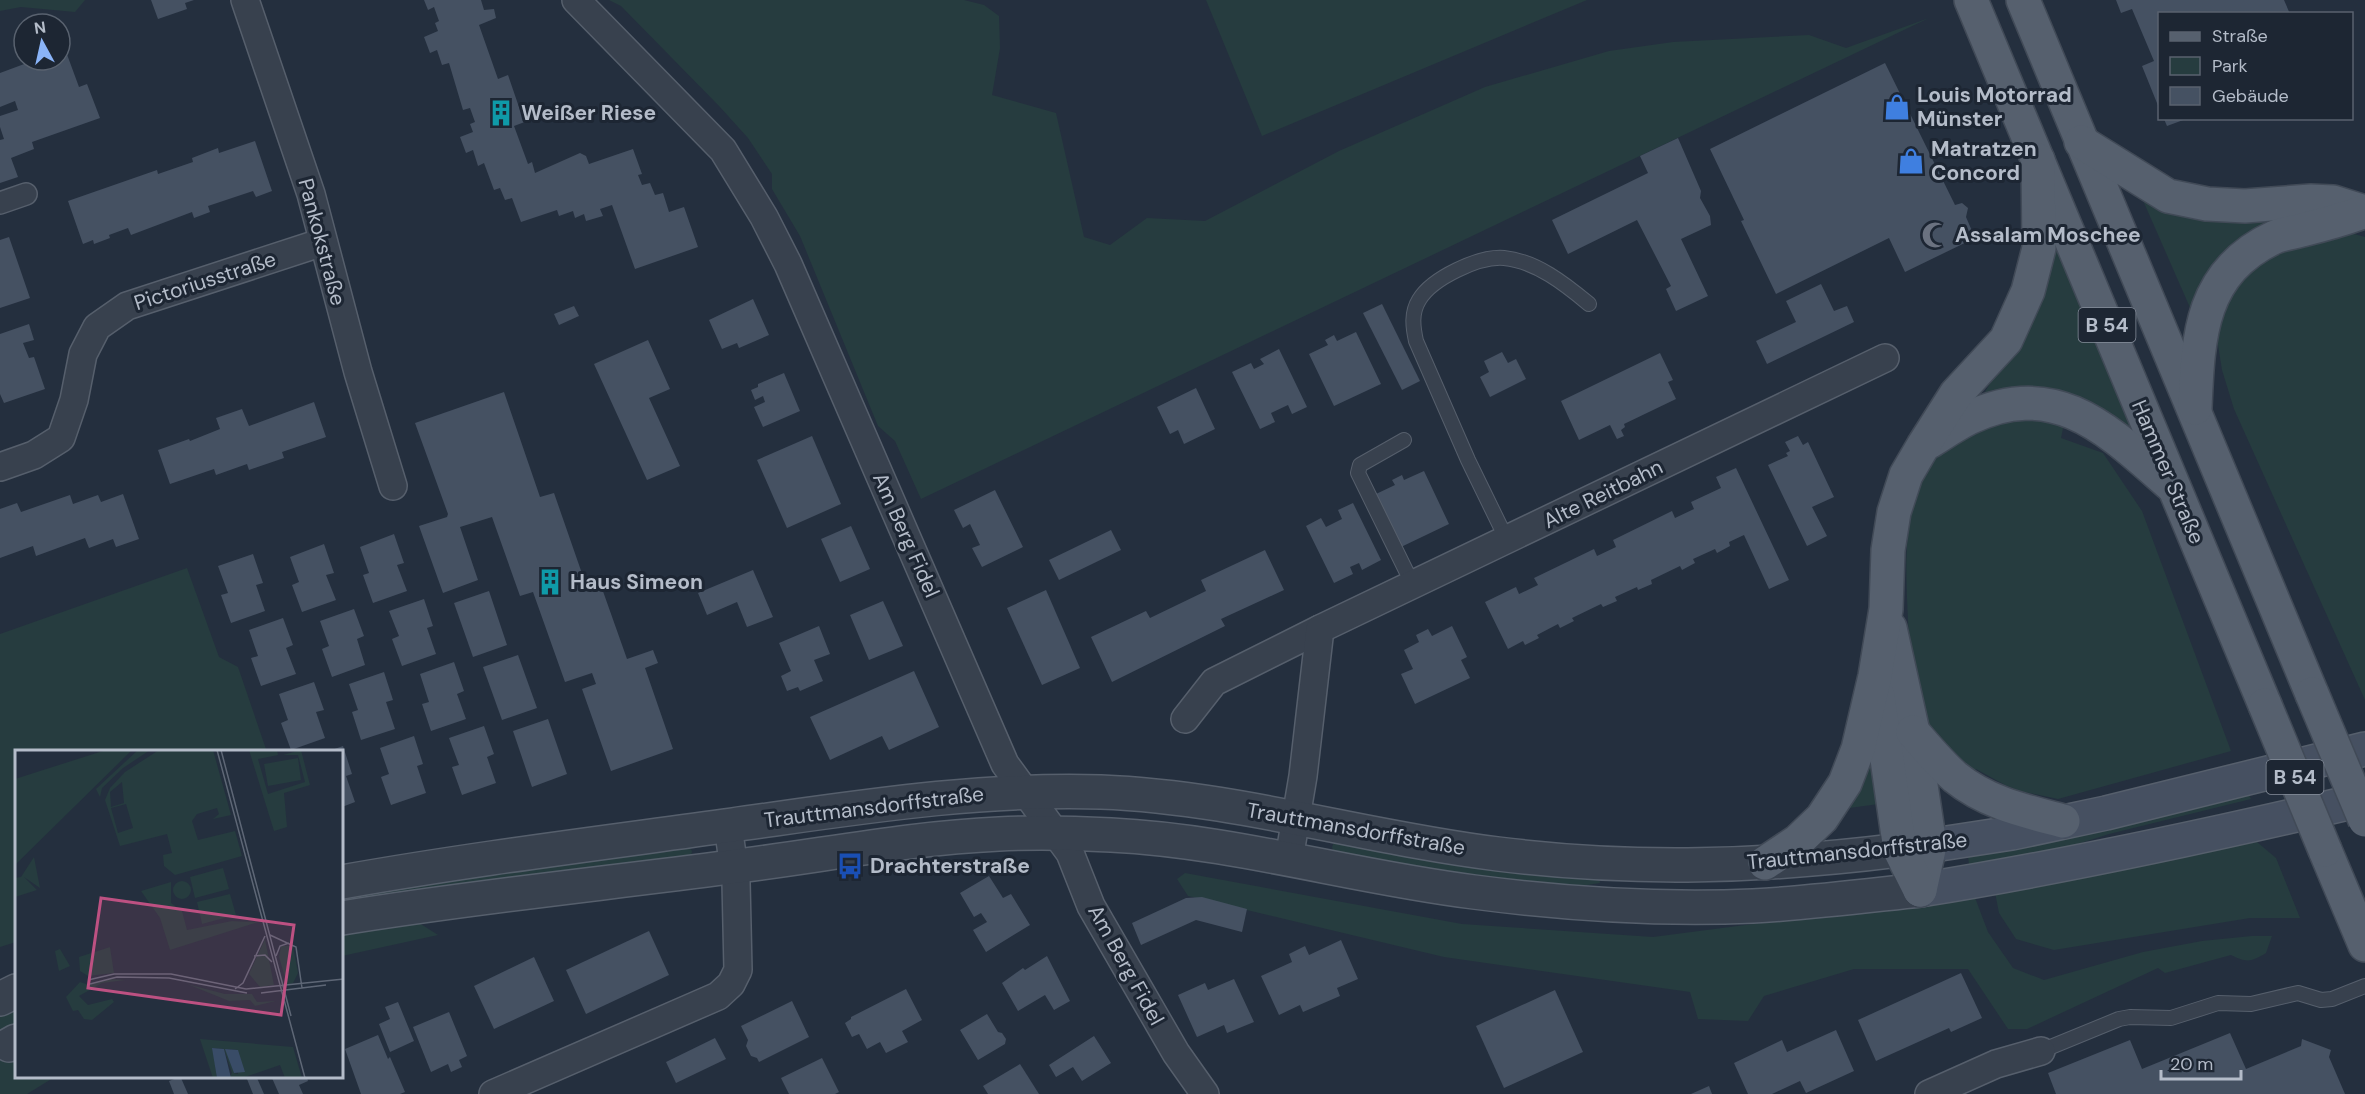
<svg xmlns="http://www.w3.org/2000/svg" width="2365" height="1094" viewBox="0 0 2365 1094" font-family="'DM Sans',sans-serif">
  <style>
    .green { fill: #263c3f }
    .building { fill: #455162 }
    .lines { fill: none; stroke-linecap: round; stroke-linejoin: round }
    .service-casing { stroke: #565f6c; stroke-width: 16 }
    .pedestrian-casing { stroke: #565f6c; stroke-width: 24 }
    .minor-casing { stroke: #565f6c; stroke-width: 30 }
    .tertiary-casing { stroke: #565f6c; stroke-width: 36 }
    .secondary-casing { stroke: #565f6c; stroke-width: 36 }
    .primary-casing { stroke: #414a57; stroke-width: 36 }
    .service { stroke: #38414e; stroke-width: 14 }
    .pedestrian { stroke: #38414e; stroke-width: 21 }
    .minor { stroke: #38414e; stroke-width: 27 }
    .tertiary { stroke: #38414e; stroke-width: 33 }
    .secondary { stroke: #465061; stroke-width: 33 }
    .primary { stroke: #56606e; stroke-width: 33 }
    .primary-bridge-casing { stroke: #414a57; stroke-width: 36; stroke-linecap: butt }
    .primary-bridge { stroke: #56606e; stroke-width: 33 }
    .labels { text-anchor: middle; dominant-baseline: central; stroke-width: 6; stroke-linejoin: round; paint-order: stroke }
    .shield { fill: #1d2633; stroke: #878f9c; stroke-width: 1.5 }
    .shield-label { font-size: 20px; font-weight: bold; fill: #b4bcc9 }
    .poi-label { font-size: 21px; font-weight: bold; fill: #b4bcc9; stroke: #1d2633; text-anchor: start }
    .street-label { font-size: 21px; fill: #b4bcc9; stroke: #1d2633 }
    .inset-road { fill: none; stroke: #5e6776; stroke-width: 1.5 }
    .view { fill: #bd5182; fill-opacity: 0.15; stroke: #bd5182; stroke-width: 3 }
    .inset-edge { fill: none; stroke: #b4bcc9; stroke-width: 3 }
  </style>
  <rect width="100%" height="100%" fill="#242f3e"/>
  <g class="green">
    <polygon points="0,0 85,0 75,12 21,7 0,11"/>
    <polygon points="609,0 964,0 984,5 999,16 1000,48 992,95 1056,113 1084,237 1110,245 1147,218 1205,221 1339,151 1485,87 1609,51 1673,42 1809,35 1846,48 1929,18 921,499 895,441 878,426 800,236 772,189 772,174 748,138 720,107 621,6"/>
    <polygon points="1206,0 1587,0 1262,136"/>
    <polygon points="2138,189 2285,211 2195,319"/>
    <polygon points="2042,213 2143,458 2068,414 1969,418 2016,341"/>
    <polygon points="2350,233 2365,237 2365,700 2234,409 2222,370 2215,326 2231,290 2269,251"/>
    <path d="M2006,417L2065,419L2061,438L2103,453L2142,511L2231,751L2058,799L2020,791L2005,785L1976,769L1971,777C1951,756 1929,735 1920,707C1910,680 1910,650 1908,621C1906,567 1900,505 1936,459C1953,437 1982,428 2006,417Z"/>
    <polygon points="187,568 219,657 238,667 267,752 16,752 16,942 0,947 0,634"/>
    <polygon points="1869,746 1886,803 1842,809"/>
    <polygon points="2248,793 2251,799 2109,834 2043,855 1969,865 1968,856"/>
    <polygon points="1334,842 1599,878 1600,883 1575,887 1507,883 1334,853 1332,847"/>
    <polygon points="2257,842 2276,858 2300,918 2250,918 2054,950 2016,939 1999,913 1994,887"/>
    <polygon points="688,846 692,851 691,857 342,904 342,896"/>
    <path d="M1185,873L1462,924L1653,937L1974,895L1988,932L2013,968L2044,980L2143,952L2202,941L2252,936H2272L2266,953C2251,962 2247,963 2231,955L2165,973L2158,968L2027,1029H2008L1968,969H1854L1764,996L1748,1021L1698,1019L1690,992L1444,957L1188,896L1177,879Z"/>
    <polygon points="416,921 438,935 342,956 342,935"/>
    <polygon points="16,1003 16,1025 0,1031 0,1010"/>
    <polygon points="16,1056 16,1078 53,1078 27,1094 0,1094 0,1061"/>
  </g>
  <g class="building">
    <polygon points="151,0 194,0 185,3 187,9 158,19"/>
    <polygon points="424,0 481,0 484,10 494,9 496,18 479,25 498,79 508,75 520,110 526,107 529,109 532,116 530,120 514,126 528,164 532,162 535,173 580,153 586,156 589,164 633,149 642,174 638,175 642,185 650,183 655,195 663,193 669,212 684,207 698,247 635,269 612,205 600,209 603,216 586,221 584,214 575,218 573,211 559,216 557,210 521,222 512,198 505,200 500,188 494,190 484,163 478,166 473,150 466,153 460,137 473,132 470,124 475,122 470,108 463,110 449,63 442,65 437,50 430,53 424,37 438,31 435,23 439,21 434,7 428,10"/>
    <polygon points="2116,0 2284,0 2290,14 2160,14 2159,108 2142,66 2154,61 2132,9 2121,13"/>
    <polygon points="65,49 79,87 87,84 100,118 32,142 34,149 11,158 18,177 0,183 0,140 4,139 0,127 0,116 18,110 15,101 0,107 0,73 35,60 60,60 60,51"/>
    <polygon points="1885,63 1955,205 1962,203 1968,208 1966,217 1975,238 1905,272 1889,238 1776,294 1741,221 1744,220 1710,149"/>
    <polygon points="2164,119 2186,119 2167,126"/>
    <polygon points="1678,138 1701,191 1700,198 1710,216 1711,225 1681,239 1708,296 1676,311 1666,289 1671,286 1637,220 1568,254 1552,220 1648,173 1640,156"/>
    <polygon points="255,141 272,191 256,197 253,191 208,206 210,212 194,218 192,212 131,235 128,228 109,235 110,238 94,244 93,240 83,244 68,201 157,170 158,174 193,162 192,158 218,148 219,153"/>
    <polygon points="9,237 30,298 0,308 0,240"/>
    <polygon points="1821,284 1834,311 1847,306 1854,322 1767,364 1756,341 1796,322 1786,301"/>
    <polygon points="753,299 769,335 739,348 737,343 722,349 709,320"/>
    <polygon points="1382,304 1420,381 1402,390 1363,313"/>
    <polygon points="574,306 579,316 559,325 554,314"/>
    <polygon points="29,324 34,340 23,343 29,358 34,357 45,389 4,403 0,394 0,334"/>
    <polygon points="1356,332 1381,384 1334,406 1309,354 1328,345 1325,340 1334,335 1337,341"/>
    <polygon points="648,340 670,389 649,398 680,466 647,480 594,364"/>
    <polygon points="1279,349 1307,407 1292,414 1288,405 1271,413 1275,422 1260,429 1232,372 1251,363 1254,369 1264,364 1260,359"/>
    <polygon points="1502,352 1508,363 1516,359 1526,379 1490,397 1480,377 1489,372 1484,361"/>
    <polygon points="1660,353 1673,380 1668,382 1676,399 1624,424 1625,427 1621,430 1624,436 1617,439 1610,425 1579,440 1561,401"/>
    <polygon points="784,373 800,411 763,427 754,407 765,402 763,396 755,400 751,390 758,387 758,384"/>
    <polygon points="1196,388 1215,429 1184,444 1178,430 1170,434 1157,407"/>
    <polygon points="504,392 540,497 554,493 586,585 599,580 627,659 653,650 658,663 645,668 673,749 611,771 582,689 596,684 592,673 565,682 533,592 520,596 492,517 460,527 478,580 443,593 419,526 447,517 448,514 415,423"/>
    <polygon points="314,402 326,437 282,452 284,458 249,470 247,464 216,475 214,469 170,484 158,450 189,439 190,441 220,429 216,418 242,409 249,426"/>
    <polygon points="812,436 841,504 787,528 757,460"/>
    <polygon points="1798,436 1803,445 1808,442 1834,497 1812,507 1827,536 1807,546 1768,465 1788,456 1786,453 1790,451 1785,442"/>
    <polygon points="1736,468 1789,580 1769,589 1744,535 1729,542 1730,546 1717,553 1715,549 1693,559 1695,563 1682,570 1680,566 1651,580 1652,584 1638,590 1637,587 1615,597 1617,601 1603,607 1601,604 1572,618 1574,621 1560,628 1558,624 1537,635 1539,638 1525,645 1523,641 1508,649 1485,602 1516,587 1519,594 1538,585 1534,578 1594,549 1597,556 1616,547 1613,540 1672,511 1675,518 1694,509 1691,502 1721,488 1716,477"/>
    <polygon points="1424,471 1449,524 1401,547 1376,494 1395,485 1392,480 1402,475 1404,480"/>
    <polygon points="995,490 1023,547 982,567 972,548 980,545 970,524 963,528 954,510"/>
    <polygon points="123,494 139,539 116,547 113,539 89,548 85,538 36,556 33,546 0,558 0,509 17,503 21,512 70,495 73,504 98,495 101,502"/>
    <polygon points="1353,503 1381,560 1362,570 1359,563 1350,567 1353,574 1334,583 1306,526 1321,518 1326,527 1342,519 1338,510"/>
    <polygon points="851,526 870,569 840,582 821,539"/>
    <polygon points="1111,530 1121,550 1059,580 1049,560"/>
    <polygon points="394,534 404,563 397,565 407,591 373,603 363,575 369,573 360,547"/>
    <polygon points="324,544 334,573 326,575 336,600 302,612 292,585 299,582 290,557"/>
    <polygon points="1265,550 1284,590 1221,619 1225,626 1112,682 1091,637 1146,611 1150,618 1206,591 1201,580"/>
    <polygon points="253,554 263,583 256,585 265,611 231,623 221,595 228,593 218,566"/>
    <polygon points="753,570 773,617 747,627 737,602 707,615 698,593"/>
    <polygon points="1046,590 1080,668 1042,685 1007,608"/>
    <polygon points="489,591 507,645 473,657 454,603"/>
    <polygon points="424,599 433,626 427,628 436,654 402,666 392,639 399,636 389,611"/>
    <polygon points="883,601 903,646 869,660 850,615"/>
    <polygon points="354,609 364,636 357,639 365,665 332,677 322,649 329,646 320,621"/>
    <polygon points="283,618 293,645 286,648 296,674 261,686 251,658 258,656 249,630"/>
    <polygon points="819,626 830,654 814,660 823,681 800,691 798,687 787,691 781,676 791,671 779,643"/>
    <polygon points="1452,626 1467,657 1461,660 1470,678 1415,704 1401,674 1413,669 1404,650 1419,642 1416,635 1428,629 1432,636"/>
    <polygon points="518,655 537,708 502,720 483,667"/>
    <polygon points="454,662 464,691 457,694 466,719 431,731 422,704 429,702 420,674"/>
    <polygon points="914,671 939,727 889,750 882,736 830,760 810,717"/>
    <polygon points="384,672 393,700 386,702 395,729 361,740 352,712 358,710 349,684"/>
    <polygon points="314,682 324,710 316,712 325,738 291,750 281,723 288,720 279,694"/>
    <polygon points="548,719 567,774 532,787 513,731"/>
    <polygon points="484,726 494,754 487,757 496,783 462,795 452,767 459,765 449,738"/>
    <polygon points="414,736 423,764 417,766 426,793 391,805 381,777 389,774 380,748"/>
    <polygon points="343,746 352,774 346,776 355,802 342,807 342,752 326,752"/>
    <polygon points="989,876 1003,898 1011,894 1030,925 986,952 973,930 987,922 981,913 974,917 960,893"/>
    <polygon points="1202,897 1247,909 1242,932 1196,920 1141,945 1132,923 1186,898"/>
    <polygon points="649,931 669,975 586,1014 566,970"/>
    <polygon points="1341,940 1358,979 1337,988 1340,996 1303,1012 1300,1005 1279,1015 1261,976 1292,962 1289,954 1305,946 1309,955"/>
    <polygon points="1047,956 1070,1001 1054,1010 1045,995 1018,1011 1002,983 1023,968 1025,970"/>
    <polygon points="534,957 554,1001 494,1029 474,986"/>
    <polygon points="1961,973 1982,1018 1951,1032 1949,1028 1876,1061 1858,1020"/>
    <polygon points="1234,979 1254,1022 1227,1033 1224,1025 1197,1037 1178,995 1205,983 1208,990"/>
    <polygon points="906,989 922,1020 902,1031 908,1042 886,1053 880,1042 867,1049 859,1034 852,1037 845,1023 851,1019 851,1017"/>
    <polygon points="1555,990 1583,1052 1504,1088 1476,1026"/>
    <polygon points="792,1001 809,1037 759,1062 757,1058 751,1056 746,1046 748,1040 741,1026"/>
    <polygon points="398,1002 414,1041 390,1052 379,1024 390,1019 385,1007"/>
    <polygon points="449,1012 467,1056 459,1060 462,1067 451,1072 448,1064 431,1072 413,1027"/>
    <polygon points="987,1014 998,1032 1002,1033 1006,1039 1005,1044 978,1060 960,1030"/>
    <polygon points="1836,1030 1854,1071 1806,1093 1800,1081 1772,1094 1748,1094 1734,1063 1782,1040 1787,1052"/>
    <polygon points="2230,1033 2246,1069 2301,1046 2302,1039 2331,1050 2329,1057 2345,1094 2056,1094 2048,1073 2130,1040 2142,1069"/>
    <polygon points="378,1035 388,1059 390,1057 405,1092 400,1094 361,1094 345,1049"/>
    <polygon points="1094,1036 1111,1063 1082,1081 1073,1067 1056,1077 1049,1065"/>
    <polygon points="715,1038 726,1059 676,1083 666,1062"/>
    <polygon points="822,1058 839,1092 835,1094 789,1094 781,1078"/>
    <polygon points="1020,1064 1039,1094 988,1094 983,1086"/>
    <polygon points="177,1078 181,1078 188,1094 174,1094 169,1081"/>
    <polygon points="250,1078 257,1078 264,1094 253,1094 247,1079"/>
    <polygon points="272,1078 307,1078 308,1081 299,1085 303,1094 279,1094"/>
    <polygon points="1709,1086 1712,1094 1691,1094"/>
  </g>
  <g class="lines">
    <g class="service-casing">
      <g id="service">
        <polyline points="1404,440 1360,465 1358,473 1413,585"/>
        <path d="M1507,540L1468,460L1416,341C1413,327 1411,313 1419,300C1432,278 1479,256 1504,258C1536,261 1565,284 1589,304"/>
        <polyline points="2041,1051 2119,1019 2130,1017 2171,1018 2218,1003 2251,1004 2298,993 2321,1000 2332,999 2365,986"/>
      </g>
    </g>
    <g class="pedestrian-casing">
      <polyline id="pedestrian" points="0,203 26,194"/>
    </g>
    <g class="minor-casing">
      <g id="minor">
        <polyline points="245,0 311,194 358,372 393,486"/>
        <polyline points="576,0 723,150 764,217 788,264 1005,764 1070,853 1091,906 1176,1053 1205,1094"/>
        <polyline points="0,467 34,455 61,438 74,400 83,354 97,327 127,306 323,242"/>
        <polyline points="1185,719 1214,682 1320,629"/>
        <polyline points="1289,859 1303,776 1320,629 1885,358"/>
        <polyline points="493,1094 718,996 731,984 738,970 736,882 728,826"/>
        <polyline points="1929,1094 1996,1064 2041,1051"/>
      </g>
    </g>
    <g class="tertiary-casing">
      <g id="tertiary">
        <path d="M342,882C471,859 602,843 732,825C855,808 977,788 1101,792C1235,797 1366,838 1498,854C1634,871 1764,867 1900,850"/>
        <path d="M342,918C471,897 601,884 730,867C820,856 909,838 999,834C1037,832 1074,833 1111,835C1234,841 1352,877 1474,892C1566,904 1660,910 1753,906C1809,903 1864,896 1920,890"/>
        <polyline points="0,999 16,991"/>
        <polyline points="9,1045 16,1041"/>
      </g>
    </g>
    <g class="secondary-casing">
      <g id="secondary">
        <polyline points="1901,850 2012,833 2106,813 2365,749"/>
        <path d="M1920,890C2070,866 2217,834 2365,799"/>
      </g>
    </g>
    <g class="primary-casing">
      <g id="primary">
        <polyline points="1971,0 2265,705"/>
        <polyline points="2023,0 2312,694"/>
        <polyline points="2081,142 2168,196 2207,204 2245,206 2311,201 2333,202 2365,212"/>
        <path d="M2195,408C2198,336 2200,272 2275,237C2285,233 2296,232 2306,229C2326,224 2344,219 2363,212"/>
        <path d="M1929,442C1942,434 1955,425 1969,418C2056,376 2109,431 2171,485"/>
        <polyline points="1890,628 1913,732 1930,845 1920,890"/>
        <polyline points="1878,696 1900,850 1920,890"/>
        <path d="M1913,732C1926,747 1940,764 1955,777C1987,803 2025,811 2063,821"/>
        <polyline points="2325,850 2365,945"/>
        <polyline points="1765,863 1798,841 1822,818 1845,783 1858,749 1875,676 1886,609 1888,550 1894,512 1906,475 1923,446 1956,394 2006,340 2028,291 2039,248 2038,160"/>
      </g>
    </g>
    <use href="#service" class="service"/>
    <use href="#pedestrian" class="pedestrian"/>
    <use href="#minor" class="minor"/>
    <use href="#tertiary" class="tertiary"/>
    <use href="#secondary" class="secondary"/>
    <use href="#primary" class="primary"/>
    <g class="primary-bridge-casing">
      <g id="primary-bridge">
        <polyline points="2312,694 2365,820"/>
        <polyline points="2265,705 2325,850"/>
      </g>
    </g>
    <use href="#primary-bridge" class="primary-bridge"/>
  </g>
  <defs>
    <g id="shop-bare" transform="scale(2.07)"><path d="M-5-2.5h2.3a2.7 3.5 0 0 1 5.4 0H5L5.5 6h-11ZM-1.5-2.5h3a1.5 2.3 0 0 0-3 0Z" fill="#3f7fe0" stroke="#1d2633" stroke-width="2.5" paint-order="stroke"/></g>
    <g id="building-bare" transform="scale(2.07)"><path d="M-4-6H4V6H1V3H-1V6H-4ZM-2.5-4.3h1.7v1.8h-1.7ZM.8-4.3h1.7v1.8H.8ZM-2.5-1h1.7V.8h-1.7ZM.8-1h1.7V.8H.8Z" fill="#0f9aa8" stroke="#1d2633" stroke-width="2.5" paint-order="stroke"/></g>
    <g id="mosque-bare" transform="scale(2.07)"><path d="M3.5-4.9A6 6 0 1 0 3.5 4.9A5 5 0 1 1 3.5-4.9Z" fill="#6b7280" stroke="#1d2633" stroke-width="2.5" paint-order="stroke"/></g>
    <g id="bus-bare" transform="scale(2.07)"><path d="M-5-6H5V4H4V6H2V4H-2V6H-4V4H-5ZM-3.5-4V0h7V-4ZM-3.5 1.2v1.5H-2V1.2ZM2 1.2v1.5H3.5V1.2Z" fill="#1a4fb4" stroke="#1d2633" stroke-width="2.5" paint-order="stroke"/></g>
  </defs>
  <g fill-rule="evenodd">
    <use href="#shop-bare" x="1897" y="107"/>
    <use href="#building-bare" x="501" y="113"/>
    <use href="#shop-bare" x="1911" y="161"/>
    <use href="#mosque-bare" x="1935" y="235"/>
    <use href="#building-bare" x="550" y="582"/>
    <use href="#bus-bare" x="850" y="866"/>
  </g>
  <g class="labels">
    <g class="shield">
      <rect x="2078.5" y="308" width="57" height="34" rx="4.5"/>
      <rect x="2266.5" y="760" width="57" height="34" rx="4.5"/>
    </g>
    <g class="shield-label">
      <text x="2107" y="325">B 54</text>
      <text x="2295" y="777">B 54</text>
    </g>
    <g class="poi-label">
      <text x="1917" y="95">Louis Motorrad<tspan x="1917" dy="24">Münster</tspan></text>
      <text x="521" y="113">Weißer Riese</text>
      <text x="1931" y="149">Matratzen<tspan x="1931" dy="24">Concord</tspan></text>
      <text x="1955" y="235">Assalam Moschee</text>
      <text x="570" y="582">Haus Simeon</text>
      <text x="870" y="866">Drachterstraße</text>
    </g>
    <g class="street-label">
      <text transform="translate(322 242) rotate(75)">Pankokstraße</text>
      <text transform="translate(205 281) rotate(-18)">Pictoriusstraße</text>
      <text transform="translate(2168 472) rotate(67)">Hammer Straße</text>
      <text transform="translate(1603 494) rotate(-26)">Alte Reitbahn</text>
      <text transform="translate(906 535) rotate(66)">Am Berg Fidel</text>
      <text transform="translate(874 807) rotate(-7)">Trauttmansdorffstraße</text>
      <text transform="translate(1356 829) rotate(10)">Trauttmansdorffstraße</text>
      <text transform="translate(1857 851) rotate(-6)">Trauttmansdorffstraße</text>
      <text transform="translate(1126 965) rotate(61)">Am Berg Fidel</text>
    </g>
  </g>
  <g transform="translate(15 750)">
    <rect width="328" height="328" fill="#242f3e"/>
    <path d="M91,0H117L0,115V29ZM123,0H135L108,18L87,38L85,47L81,39ZM198,0L216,65L198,69L204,64L202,58L182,64L177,71L183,90L220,81L227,106L160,125L149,116L148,105L157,103L152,84L105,96L90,50L95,38L110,22L144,0ZM107,32L109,53L96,57L95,42ZM111,54L118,78L103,83L96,58ZM234,0H262L263,5L243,9L253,44L290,32L283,5H268L286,0L295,35L269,43L272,77L259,81ZM283,8L286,30L253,36L249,14ZM19,107L25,138L9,127L22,140L0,147V128L6,127ZM208,118L214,139L180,148L175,127ZM158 140a9 9 0 1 1 18 0a9 9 0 1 1-18 0ZM156,132V153L167,161L172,180L217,171L243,172L155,200L145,168L126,141ZM215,144L221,165L187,174L182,152ZM250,189L259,235L245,237L234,224ZM266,196H278L283,223L278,233L272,235L264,207ZM95,197L99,223L73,226L65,221L64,207ZM45,199L55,216L44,221L40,201ZM95,229L111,230L87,233L64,246L73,255L97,249L99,252L77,270L69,269L63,260L58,261L51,247L65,232L74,235ZM172,234L210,244H237L242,252L261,251L240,256L235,250L214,251ZM185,289L278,297L287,328H270L265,315L227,328H214L217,323L209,299L198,298L202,328H198ZM211,299L223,300V324L219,323Z" fill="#263c3f" fill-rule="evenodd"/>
    <path d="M197,298L209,299L216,328H202ZM210,299L223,300L230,322L219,323Z" fill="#394c67"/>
    <path class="inset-road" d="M202,0L290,328M206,0L276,266M255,185L281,197L287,238M239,206L250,205L257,212M261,206L265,196L274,193M73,230L99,224H156L231,239M75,234L102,227L154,228L232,243M220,239L228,233L250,186M231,239L329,229M246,243L311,235"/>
    <path class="view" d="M86,148L279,175L266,265L73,238Z"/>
    <rect width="328" height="328" class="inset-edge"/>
  </g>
  <rect x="2158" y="12" width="195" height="108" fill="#1d2633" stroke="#59626f" stroke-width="1.5"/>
  <rect x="2170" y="32" width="30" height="9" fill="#56606e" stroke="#59626f" stroke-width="1.5"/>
  <text x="2212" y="42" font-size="18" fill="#b4bcc9">Straße</text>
  <rect x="2170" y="57" width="30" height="18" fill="#263c3f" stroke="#59626f" stroke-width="1.5"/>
  <text x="2212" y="72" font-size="18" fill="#b4bcc9">Park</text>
  <rect x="2170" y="87" width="30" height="18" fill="#455162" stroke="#59626f" stroke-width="1.5"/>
  <text x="2212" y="102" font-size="18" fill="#b4bcc9">Gebäude</text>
  <g transform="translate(42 42) rotate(352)"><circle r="28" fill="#1d2633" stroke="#59626f" stroke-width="1.5"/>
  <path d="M0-4.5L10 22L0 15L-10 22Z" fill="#8ab4f8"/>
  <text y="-9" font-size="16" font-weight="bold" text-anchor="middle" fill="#b4bcc9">N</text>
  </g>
  <path d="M2161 1070v9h80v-9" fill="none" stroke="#b4bcc9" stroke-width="3"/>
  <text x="2170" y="1070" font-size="18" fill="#b4bcc9" stroke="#1d2633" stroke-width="4.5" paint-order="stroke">20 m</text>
</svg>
